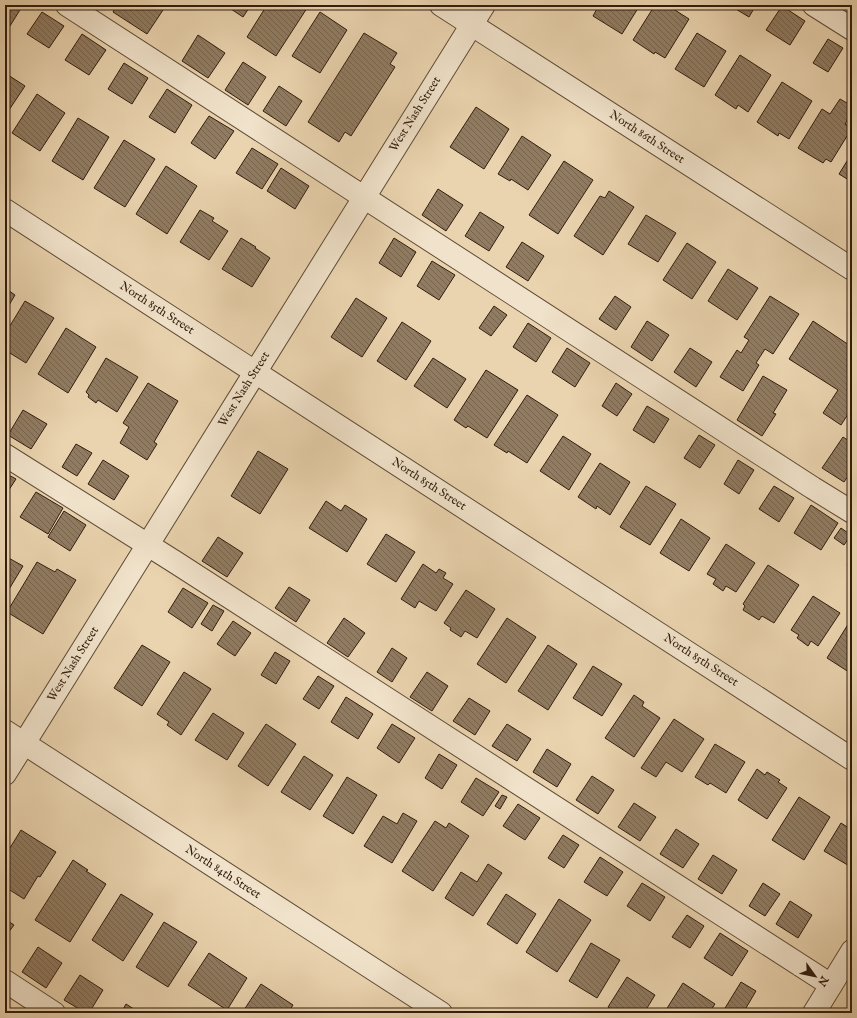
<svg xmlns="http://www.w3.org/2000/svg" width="857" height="1018" viewBox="0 0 857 1018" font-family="'IM FELL English',serif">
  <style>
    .building { fill: url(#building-back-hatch); stroke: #311d0e }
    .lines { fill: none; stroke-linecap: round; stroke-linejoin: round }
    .minor-casing { stroke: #5f4b36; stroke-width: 24 }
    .minor { stroke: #f1e3cb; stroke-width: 22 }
    .labels { text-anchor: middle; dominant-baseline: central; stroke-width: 3.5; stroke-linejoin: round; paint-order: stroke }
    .street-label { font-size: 12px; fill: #311d0e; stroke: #f1e3cb }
  </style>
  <defs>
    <pattern id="building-back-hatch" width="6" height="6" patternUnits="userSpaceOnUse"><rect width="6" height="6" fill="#917c62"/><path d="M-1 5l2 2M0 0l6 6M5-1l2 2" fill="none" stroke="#77654f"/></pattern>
  </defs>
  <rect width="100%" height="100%" fill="#ead4af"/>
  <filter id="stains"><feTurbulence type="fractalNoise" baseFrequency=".005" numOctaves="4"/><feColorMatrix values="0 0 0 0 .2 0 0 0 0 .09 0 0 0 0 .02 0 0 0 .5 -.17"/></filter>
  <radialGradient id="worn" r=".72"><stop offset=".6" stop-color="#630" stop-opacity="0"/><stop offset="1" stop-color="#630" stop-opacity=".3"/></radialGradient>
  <g class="building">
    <polygon points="5,5 23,5 10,26 5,23"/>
    <polygon points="117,5 154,5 163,10 147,34 113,12"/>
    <polygon points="225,5 251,5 243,17"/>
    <polygon points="267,5 309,5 276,56 247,37"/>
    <polygon points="599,5 640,5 622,34 593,16"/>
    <polygon points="655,5 667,5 689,19 665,58 655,52 654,54 633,40"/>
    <polygon points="729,5 756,5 749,17"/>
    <polygon points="782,6 805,21 790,45 766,30"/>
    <polygon points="42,12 64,26 49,48 27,34"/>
    <polygon points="320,12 347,30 320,73 292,56"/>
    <polygon points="364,33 397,53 390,64 395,67 351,136 345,132 339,142 308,122"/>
    <polygon points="697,33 726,51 704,87 675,69"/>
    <polygon points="82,34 106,50 89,75 65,60"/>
    <polygon points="198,35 225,53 208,78 182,61"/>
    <polygon points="828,39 843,48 828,72 813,63"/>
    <polygon points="740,55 771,75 748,112 738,105 736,109 715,95"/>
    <polygon points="243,62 266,77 248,105 225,90"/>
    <polygon points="124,63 148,78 132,104 108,89"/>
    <polygon points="5,73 25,86 5,116"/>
    <polygon points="782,82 812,101 789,139 779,133 778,136 757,122"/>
    <polygon points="279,86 302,101 286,126 263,111"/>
    <polygon points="167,89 192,105 175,133 149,117"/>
    <polygon points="37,94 65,113 40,151 12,133"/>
    <polygon points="840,99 852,106 852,113 845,124 852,128 831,162 826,159 823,163 798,148 822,109 830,114"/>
    <polygon points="476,107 509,129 484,169 450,147"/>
    <polygon points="209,116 234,131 215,159 191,143"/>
    <polygon points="78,118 109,137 83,180 52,161"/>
    <polygon points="522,136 551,155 528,190 511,179 510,181 498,174"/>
    <polygon points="124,140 155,159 125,207 94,188"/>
    <polygon points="252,148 278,164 262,189 236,173"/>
    <polygon points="852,153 852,182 839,174"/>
    <polygon points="564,161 593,180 558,234 529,215"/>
    <polygon points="166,166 197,186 167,234 136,214"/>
    <polygon points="281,168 309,186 295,209 267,191"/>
    <polygon points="438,189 463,205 446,231 422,215"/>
    <polygon points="609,191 634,207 603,255 574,236 600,196 605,198"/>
    <polygon points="200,210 214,218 212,221 228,231 209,260 180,242"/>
    <polygon points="480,212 504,227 489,251 465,236"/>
    <polygon points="646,215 676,233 658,262 628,244"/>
    <polygon points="241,238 256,247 255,248 270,258 252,287 222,269"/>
    <polygon points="394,238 416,252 401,277 379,263"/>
    <polygon points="522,242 544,256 528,281 506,267"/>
    <polygon points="687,243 716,262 692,299 663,280"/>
    <polygon points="432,261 455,275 439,300 417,286"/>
    <polygon points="728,269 758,288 737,320 708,301"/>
    <polygon points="5,288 15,295 5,312"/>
    <polygon points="615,296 631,307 616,330 599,319"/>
    <polygon points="770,296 799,314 773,354 765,349 756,363 759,365 743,391 720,377 737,350 741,353 749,340 744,337"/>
    <polygon points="356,298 387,318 362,357 331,337"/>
    <polygon points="25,301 54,318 26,363 5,350 5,334"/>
    <polygon points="494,306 507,315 491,336 479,328"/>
    <polygon points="647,321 669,335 652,361 631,347"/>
    <polygon points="813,321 852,347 852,408 841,425 823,413 838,390 789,359"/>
    <polygon points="402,322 431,341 406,380 377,361"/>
    <polygon points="528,323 551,338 536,362 513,347"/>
    <polygon points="66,328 96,347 68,393 38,374"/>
    <polygon points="567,348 590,363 575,387 552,372"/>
    <polygon points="690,348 712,362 696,387 674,372"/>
    <polygon points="106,358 138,377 117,412 98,400 96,403 88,397 89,395 86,392"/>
    <polygon points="433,358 466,379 447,408 414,386"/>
    <polygon points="486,370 518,390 487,438 468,426 466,428 454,420"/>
    <polygon points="763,376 787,390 773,413 776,414 762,436 737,420"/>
    <polygon points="148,383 178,401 154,442 157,444 147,460 120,443 129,427 123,423"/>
    <polygon points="616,383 632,394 617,416 602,406"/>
    <polygon points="527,395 558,415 527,463 508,451 507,453 494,445"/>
    <polygon points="647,406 669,419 654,443 633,430"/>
    <polygon points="23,410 47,424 31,449 8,435"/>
    <polygon points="699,435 715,445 700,468 684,458"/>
    <polygon points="563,436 591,454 569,490 540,471"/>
    <polygon points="843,437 852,443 852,470 844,482 822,468"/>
    <polygon points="76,444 92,453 77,476 62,467"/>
    <polygon points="258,451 288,469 260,514 231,496"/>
    <polygon points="103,460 129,476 114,500 88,484"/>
    <polygon points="738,460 754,470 739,494 724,484"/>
    <polygon points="600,463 630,482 610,515 597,506 596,509 578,497"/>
    <polygon points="5,473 16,479 5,496"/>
    <polygon points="646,486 676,504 650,545 620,527"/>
    <polygon points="774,486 794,498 779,522 759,509"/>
    <polygon points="36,492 63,508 48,534 20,517"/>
    <polygon points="326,501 341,511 345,505 367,519 347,552 309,528"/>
    <polygon points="811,505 838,523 821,550 794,533"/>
    <polygon points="64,511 86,525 70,551 48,537"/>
    <polygon points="681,519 710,538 689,571 660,553"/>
    <polygon points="841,528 851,535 844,545 834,538"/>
    <polygon points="386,534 415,552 396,582 367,564"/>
    <polygon points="218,537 243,553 227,577 202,561"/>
    <polygon points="726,544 755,563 736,592 726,586 723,591 713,584 716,579 707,574"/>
    <polygon points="5,556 23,566 5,596"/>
    <polygon points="852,557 852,569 847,565"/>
    <polygon points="37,562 55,572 57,569 76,580 43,634 7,612"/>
    <polygon points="423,564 436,573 439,569 446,573 443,578 453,584 436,611 419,601 415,608 401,599"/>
    <polygon points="768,565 799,585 774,623 762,616 759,620 743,610 745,606 743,604"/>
    <polygon points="289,587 310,600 296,622 275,608"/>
    <polygon points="183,588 208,603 192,628 168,612"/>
    <polygon points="466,590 495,609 477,638 465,631 461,637 450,630 451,628 444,623"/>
    <polygon points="813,596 840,613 818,646 811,641 808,646 797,638 799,635 791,630"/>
    <polygon points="213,605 224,611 212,631 201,624"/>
    <polygon points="344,618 365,633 348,657 327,643"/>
    <polygon points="507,618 536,637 506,683 477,664"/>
    <polygon points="852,618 852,674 827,658"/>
    <polygon points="233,621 251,633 235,656 217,644"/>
    <polygon points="142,645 170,662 142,706 114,688"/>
    <polygon points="548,645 577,664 548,710 518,691"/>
    <polygon points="392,648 407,658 392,682 377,672"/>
    <polygon points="275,652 290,661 276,684 261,675"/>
    <polygon points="593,666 622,684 602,716 573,698"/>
    <polygon points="184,672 211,689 181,735 167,725 169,722 157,714"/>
    <polygon points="427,672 448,686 432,711 410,697"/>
    <polygon points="318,676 334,686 319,709 303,699"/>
    <polygon points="634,695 644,702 642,706 660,718 634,757 605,738"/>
    <polygon points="346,697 373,714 358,739 331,722"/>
    <polygon points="469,698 490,711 475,735 453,721"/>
    <polygon points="213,713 244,733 227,760 195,740"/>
    <polygon points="674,719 704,739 682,772 666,762 656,777 641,768"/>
    <polygon points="266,724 296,744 268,786 238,766"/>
    <polygon points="392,724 415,738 399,763 377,748"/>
    <polygon points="507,724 531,739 517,761 492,746"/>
    <polygon points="715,744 745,762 726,793 710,783 708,785 695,777"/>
    <polygon points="547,749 571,764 557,787 533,772"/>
    <polygon points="439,754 457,765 442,789 425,778"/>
    <polygon points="304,756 333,775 310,810 281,792"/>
    <polygon points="757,769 765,775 767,772 780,780 778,782 787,788 767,819 738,800"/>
    <polygon points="592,776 614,790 598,814 576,800"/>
    <polygon points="347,777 377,795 353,834 323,816"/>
    <polygon points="476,778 499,792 483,816 461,802"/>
    <polygon points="502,795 507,797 500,809 495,806"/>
    <polygon points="799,797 830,817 804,860 772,840"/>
    <polygon points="634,803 656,817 640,841 618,827"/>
    <polygon points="518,804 540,818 525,840 503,826"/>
    <polygon points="403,813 417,821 392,863 364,846 383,816 397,824"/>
    <polygon points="435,821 446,828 449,823 469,836 433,891 402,871"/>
    <polygon points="841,823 852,830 852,865 851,867 824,851"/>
    <polygon points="676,829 699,844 683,868 660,854"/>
    <polygon points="21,830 56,852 40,877 38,876 24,899 5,887 5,856"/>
    <polygon points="563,835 579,845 564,868 548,858"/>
    <polygon points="713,855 737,870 722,894 698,879"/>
    <polygon points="600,857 623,872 607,896 584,882"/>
    <polygon points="73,860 88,870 86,871 106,884 70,942 35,920"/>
    <polygon points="488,864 502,873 473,916 445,898 461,872 477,882"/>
    <polygon points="642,883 665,897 650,921 627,906"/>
    <polygon points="763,883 780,894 765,916 749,906"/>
    <polygon points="121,894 153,914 123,961 92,940"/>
    <polygon points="506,894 536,914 517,944 487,924"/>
    <polygon points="559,899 591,920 557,972 526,952"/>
    <polygon points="790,901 812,915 798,938 776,924"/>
    <polygon points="687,915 704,926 690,948 672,937"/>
    <polygon points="5,919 14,925 5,937"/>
    <polygon points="164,922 197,942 168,987 136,967"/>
    <polygon points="720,933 748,951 732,976 704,958"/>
    <polygon points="591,943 620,960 597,998 569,981"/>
    <polygon points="38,947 62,963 46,988 22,972"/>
    <polygon points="209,953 247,978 227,1010 188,985"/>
    <polygon points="80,975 103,990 89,1013 86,1013 64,1000"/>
    <polygon points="627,977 655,995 644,1013 617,1013 608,1007"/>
    <polygon points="741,982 756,991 743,1013 722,1013"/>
    <polygon points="683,983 715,1004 709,1013 664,1013"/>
    <polygon points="261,984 293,1005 288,1013 242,1013"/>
    <polygon points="126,1004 140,1013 121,1013"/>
  </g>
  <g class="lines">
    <g class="minor-casing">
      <g id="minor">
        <polyline points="67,5 813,488 852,512"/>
        <polyline points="441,5 852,269"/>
        <polyline points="814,5 852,29"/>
        <polyline points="5,210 852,759"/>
        <polyline points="5,455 175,562 831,985"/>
        <polyline points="5,731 441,1013"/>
        <polyline points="5,774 484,5"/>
        <polyline points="5,981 54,1013"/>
        <polyline points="814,1013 852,951"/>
      </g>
    </g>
    <use href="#minor" class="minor"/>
  </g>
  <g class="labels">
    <g class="street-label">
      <text transform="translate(415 114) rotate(-58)">West Nash Street</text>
      <text transform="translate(647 137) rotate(33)">North 86th Street</text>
      <text transform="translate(157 308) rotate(33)">North 85th Street</text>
      <text transform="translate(244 389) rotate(-58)">West Nash Street</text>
      <text transform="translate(429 484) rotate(33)">North 85th Street</text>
      <text transform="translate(701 660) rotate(33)">North 85th Street</text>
      <text transform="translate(73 664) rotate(-58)">West Nash Street</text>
      <text transform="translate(223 872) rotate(33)">North 84th Street</text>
    </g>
  </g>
  <rect width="857" height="1018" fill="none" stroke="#ead4af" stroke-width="20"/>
  <rect x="6" y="6" width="845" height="1006" fill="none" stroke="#311d0e" stroke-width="2"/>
  <rect x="10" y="10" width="837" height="998" fill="none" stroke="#311d0e"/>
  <g transform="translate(815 976) rotate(123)" stroke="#f1e3cb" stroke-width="3" paint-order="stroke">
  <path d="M0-3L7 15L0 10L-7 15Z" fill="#311d0e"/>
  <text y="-6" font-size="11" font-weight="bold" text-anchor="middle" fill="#311d0e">N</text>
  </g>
  <rect width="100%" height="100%" filter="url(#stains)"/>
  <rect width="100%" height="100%" fill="url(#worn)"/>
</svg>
